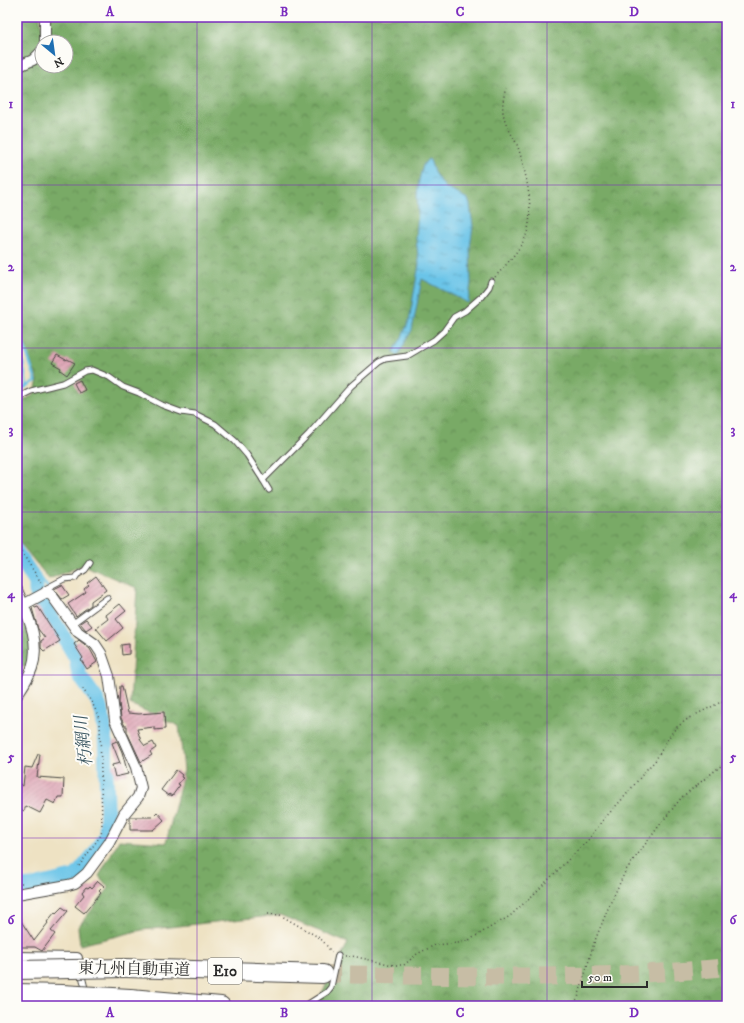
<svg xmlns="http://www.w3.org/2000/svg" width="744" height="1023" viewBox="0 0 744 1023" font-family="'IM FELL DW Pica','Noto Serif JP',serif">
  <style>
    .forest { fill: url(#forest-crowns); stroke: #526a48 }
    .water { fill: url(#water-ripples); stroke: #4a788a }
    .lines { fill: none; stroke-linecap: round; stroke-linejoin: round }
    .stream { stroke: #6ac4e8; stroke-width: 2.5 }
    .river { stroke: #6ac4e8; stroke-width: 15 }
    .building { fill: url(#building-hatch) }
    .motorway-tunnel { stroke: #c7bda5; stroke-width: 18; stroke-dasharray: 18 9; stroke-linecap: butt }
    .service-casing { stroke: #484642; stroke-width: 7 }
    .minor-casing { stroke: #484642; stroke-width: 12 }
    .motorway-casing { stroke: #484642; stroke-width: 20 }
    .path { stroke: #484642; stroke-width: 1.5; stroke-dasharray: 1 3; stroke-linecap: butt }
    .service { stroke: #fff; stroke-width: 5 }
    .minor { stroke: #fff; stroke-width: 10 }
    .motorway { stroke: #fff; stroke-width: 18 }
    .motorway-bridge-casing { stroke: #484642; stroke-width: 20; stroke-linecap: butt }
    .motorway-bridge { stroke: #fff; stroke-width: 18 }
    .grid { fill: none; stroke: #7b2cbf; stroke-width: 1; stroke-opacity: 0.55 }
    .labels { text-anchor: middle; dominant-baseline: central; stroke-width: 4; stroke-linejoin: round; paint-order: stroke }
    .shield { fill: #fdfcf7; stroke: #6a6a68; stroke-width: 1 }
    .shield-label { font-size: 15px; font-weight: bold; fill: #2b2b2b }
    .street-label { font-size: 16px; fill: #2b2b2b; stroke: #fdfcf7 }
    .water-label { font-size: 17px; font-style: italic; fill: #3e5964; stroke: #fdfcf7 }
    .neatline { fill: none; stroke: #7b2cbf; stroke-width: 1.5 }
    .grid-label { font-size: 13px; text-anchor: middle; font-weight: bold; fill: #7b2cbf }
  </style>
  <defs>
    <pattern id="forest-crowns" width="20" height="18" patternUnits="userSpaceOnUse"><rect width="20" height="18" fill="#79aa66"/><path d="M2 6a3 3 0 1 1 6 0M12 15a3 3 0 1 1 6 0" fill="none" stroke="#638b54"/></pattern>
    <pattern id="water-ripples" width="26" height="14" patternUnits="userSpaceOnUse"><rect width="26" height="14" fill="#6ac4e8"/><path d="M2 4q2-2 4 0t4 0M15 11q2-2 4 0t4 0" fill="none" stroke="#579fbc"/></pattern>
    <pattern id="building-hatch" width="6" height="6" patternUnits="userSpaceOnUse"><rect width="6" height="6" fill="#dda2b3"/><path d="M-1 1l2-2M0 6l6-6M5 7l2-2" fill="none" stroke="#b38492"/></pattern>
  </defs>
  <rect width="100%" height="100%" fill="#fdfcf7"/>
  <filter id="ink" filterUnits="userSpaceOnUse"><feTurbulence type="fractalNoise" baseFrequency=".025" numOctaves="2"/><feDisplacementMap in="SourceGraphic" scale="8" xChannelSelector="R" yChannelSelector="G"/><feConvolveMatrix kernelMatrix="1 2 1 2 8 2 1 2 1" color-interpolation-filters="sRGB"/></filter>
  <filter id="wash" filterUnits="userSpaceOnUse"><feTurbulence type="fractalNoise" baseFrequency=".012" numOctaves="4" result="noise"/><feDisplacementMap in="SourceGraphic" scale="16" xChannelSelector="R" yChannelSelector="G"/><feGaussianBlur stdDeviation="0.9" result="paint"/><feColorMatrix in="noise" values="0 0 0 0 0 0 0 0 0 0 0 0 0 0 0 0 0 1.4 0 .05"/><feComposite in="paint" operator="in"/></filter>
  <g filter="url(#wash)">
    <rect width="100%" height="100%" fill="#eee2c3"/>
    <g class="forest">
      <polygon points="17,17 40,17 43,41 35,54 17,63"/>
      <polygon points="49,17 727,17 727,1006 315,1006 348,943 280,915 142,930 80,945 78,927 109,888 99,876 119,840 166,843 184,770 179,726 130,704 137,588 83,565 49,579 17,539 17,403 34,395 38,380 17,329 17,70 42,57 42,66 66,66 66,42 49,42"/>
      <polygon points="17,596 33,648 29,668 17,664"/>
    </g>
    <polygon class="water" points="428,159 430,160 435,174 440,181 446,188 468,199 470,205 473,226 470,248 471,283 468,303 422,279 412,330 398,355 393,352 401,339 409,321 419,264 416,239 418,211 417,195 419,180 423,165"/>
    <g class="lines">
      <g class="stream">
        <polyline points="17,324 36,381 17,392"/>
        <polyline points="22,358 27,387"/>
        <polyline points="17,542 48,588"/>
      </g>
      <polyline class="river" points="17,555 20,558 36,582 36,591 42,604 59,629 76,658 79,675 97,700 102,712 105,733 107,807 106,834 94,854 76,876 34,886 17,887"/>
    </g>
    <g id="blocks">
      <g class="building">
        <polygon points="57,355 66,360 67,359 75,363 67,375 60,370 61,368 52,363"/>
        <polygon points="80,380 85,390 79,393 74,383"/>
        <polygon points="96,576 106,590 91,601 91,605 76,616 68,604 86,592 84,589 89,585 87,583"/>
        <polygon points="62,585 69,595 62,599 54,589"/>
        <polygon points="120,604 126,611 116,619 123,628 107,641 96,628 108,619 106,615"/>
        <polygon points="34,606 35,608 38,607 60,641 44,651 41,648 41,641 45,638 38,629 32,608"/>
        <polygon points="86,619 92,626 86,630 80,623"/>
        <polygon points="79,640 90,649 97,662 87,669 81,660 83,658 74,644"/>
        <polygon points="129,644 129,654 122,655 121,645"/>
        <polygon points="120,686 122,686 128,713 139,714 164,712 165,729 154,730 154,727 137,729 141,741 145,746 153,742 156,748 150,752 152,755 141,762 127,732 127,726 125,726 121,718 119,703"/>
        <polygon points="117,741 122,752 128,774 115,777 112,765 120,763 112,743"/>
        <polygon points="38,754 40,754 37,777 64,779 63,797 58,797 55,804 47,800 40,813 26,806 24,811 17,807 17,783 23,786 25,767 32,768"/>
        <polygon points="176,770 182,775 181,777 183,778 178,784 180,785 172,796 169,794 169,796 161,790"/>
        <polygon points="157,812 164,820 153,830 130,830 130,817 152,817"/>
        <polygon points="98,881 104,886 99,891 101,893 84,913 75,906 84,895 82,892 86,887 88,888 90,886 92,888"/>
        <polygon points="62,907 68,911 51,931 55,934 42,951 35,947 17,947 17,915 34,941 48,923 47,922 55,912 56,913"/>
      </g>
    </g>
  </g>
  <g filter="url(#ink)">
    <use href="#blocks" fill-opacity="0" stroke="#484642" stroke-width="1"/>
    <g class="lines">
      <path class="motorway-tunnel" d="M323,974C458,976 593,981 727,967"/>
      <g class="service-casing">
        <g id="service">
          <polyline points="17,398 31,391 63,383 85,371 92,370 109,377 123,387 139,393 162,405 181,412 195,414 215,424 235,441 247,455 263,480 309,434 351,386 379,362 385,359 407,356 434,340 444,331 454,317 465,311 481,297 489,287 491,281"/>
          <polyline points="263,480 269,490"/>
          <polyline points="45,589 64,579 75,578 77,575 85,570 90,563"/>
          <polyline points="72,624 107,598"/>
          <polyline points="81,972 86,992"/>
          <polyline points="305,1006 327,992 331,987 338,955"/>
        </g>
      </g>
      <g class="minor-casing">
        <g id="minor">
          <polyline points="45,17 45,42"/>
          <polyline points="17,67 33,60 42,51"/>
          <path d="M17,590C27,614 41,641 32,668C29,677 22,687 17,695"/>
          <polyline points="17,894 68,885 75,883 87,873 109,843 124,814 138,797 141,788 136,767 115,720 109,676 101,653 95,644 78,632 50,593 47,592 23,605"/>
          <polyline points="17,957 77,958"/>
        </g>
      </g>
      <g class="motorway-casing">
        <g id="motorway">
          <polyline points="126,968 323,974"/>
          <polyline points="130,998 221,1006"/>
        </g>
      </g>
      <g class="path">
        <path d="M495,277C506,265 518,252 525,238C536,213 526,173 518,147C514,137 506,127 504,117C501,107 504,96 506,86"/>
        <polyline points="17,545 42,584"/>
        <path d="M79,866L101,835L102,829L100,723C97,709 89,698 81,686"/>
        <polyline points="17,883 23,883"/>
        <polyline points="268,914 280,915 318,937 323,941 332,953"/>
        <polyline points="345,956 352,956 393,965 404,965 417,954 435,945 458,943 469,940 510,916 533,895 589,839 602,821 626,795 647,769 655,761 671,734 677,727 689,718 727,699"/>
        <polyline points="571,1006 578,998 594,943 609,906 626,870 662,822 682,797 722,765 727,758"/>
      </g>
      <use href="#service" class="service"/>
      <use href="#minor" class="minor"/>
      <use href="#motorway" class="motorway"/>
      <g class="motorway-bridge-casing">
        <g id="motorway-bridge">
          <polyline points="17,970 126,968"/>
          <polyline points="17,993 62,994 130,998"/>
        </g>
      </g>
      <use href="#motorway-bridge" class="motorway-bridge"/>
    </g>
  </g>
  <path class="grid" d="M197,17V1006M372,17V1006M547,17V1006M17,185H727M17,348H727M17,512H727M17,675H727M17,838H727"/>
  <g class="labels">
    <rect class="shield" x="208" y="958" width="34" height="26" rx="3"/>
    <g class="shield-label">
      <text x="225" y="971">E10</text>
    </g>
    <g class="street-label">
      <text transform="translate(134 969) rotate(1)">東九州自動車道</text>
    </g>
    <g class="water-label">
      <text transform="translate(84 741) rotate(-96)">朽網川</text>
    </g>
  </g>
  <rect width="744" height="1023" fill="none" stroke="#fdfcf7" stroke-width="44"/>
  <g transform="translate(54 54) rotate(151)"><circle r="19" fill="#fdfcf7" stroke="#a9a8a5"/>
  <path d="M0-3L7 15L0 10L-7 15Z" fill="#1f6fb2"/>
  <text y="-6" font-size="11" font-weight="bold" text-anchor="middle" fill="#2b2b2b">N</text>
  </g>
  <path d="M582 981v6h65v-6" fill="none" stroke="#2b2b2b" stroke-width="2"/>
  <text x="588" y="981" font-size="12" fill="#2b2b2b" stroke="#fdfcf7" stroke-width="3" paint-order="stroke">50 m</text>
  <rect x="22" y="22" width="700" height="979" class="neatline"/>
  <g class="grid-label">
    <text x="110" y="16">A</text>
    <text x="284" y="16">B</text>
    <text x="460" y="16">C</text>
    <text x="634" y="16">D</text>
    <text x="11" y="108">1</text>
    <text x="733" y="108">1</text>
    <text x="11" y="271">2</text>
    <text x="733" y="271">2</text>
    <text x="11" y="434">3</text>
    <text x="733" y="434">3</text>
    <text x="11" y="598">4</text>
    <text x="733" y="598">4</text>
    <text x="11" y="761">5</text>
    <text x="733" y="761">5</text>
    <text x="11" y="924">6</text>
    <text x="733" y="924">6</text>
    <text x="110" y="1017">A</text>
    <text x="284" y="1017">B</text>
    <text x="460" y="1017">C</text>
    <text x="634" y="1017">D</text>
  </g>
</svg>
